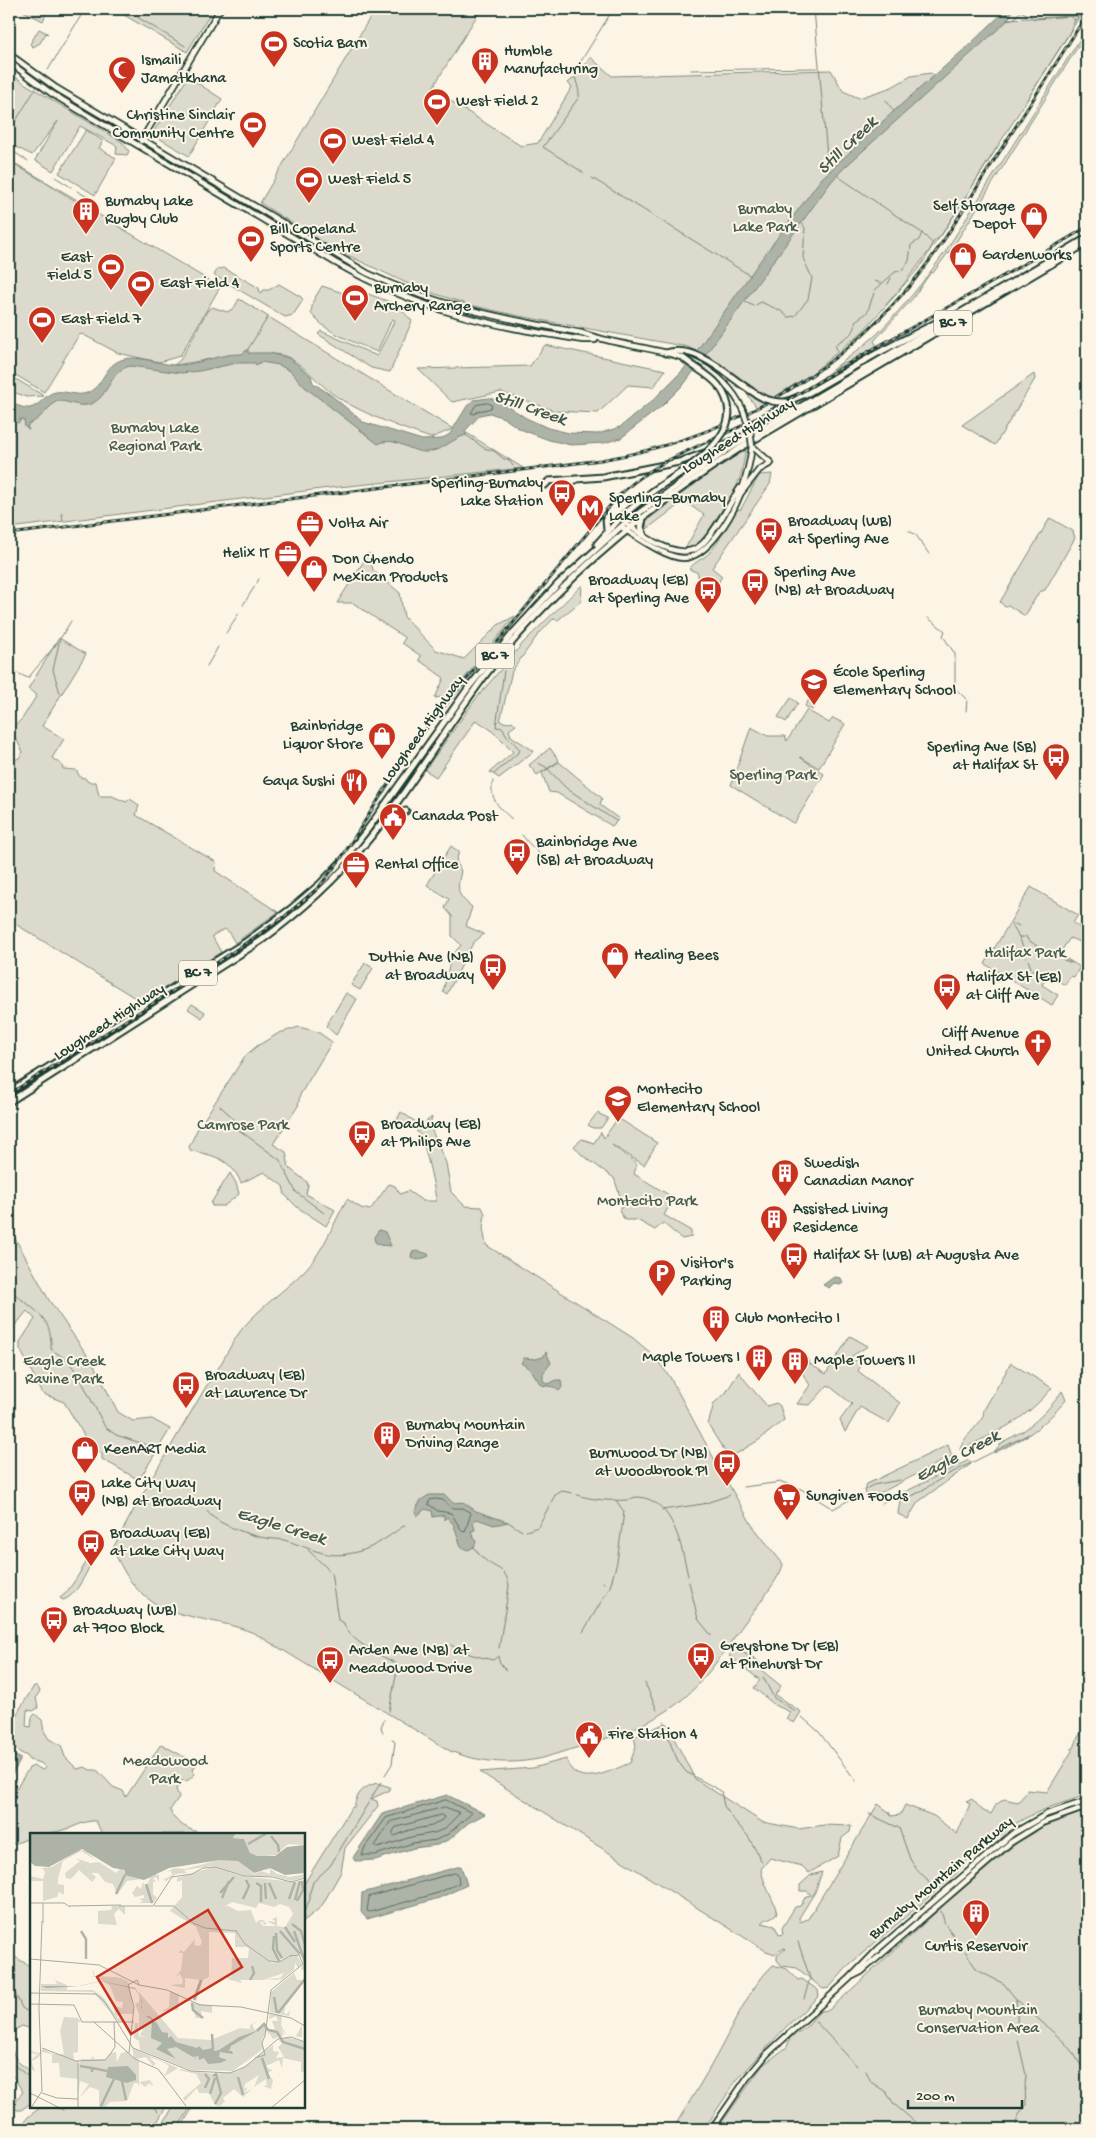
<svg xmlns="http://www.w3.org/2000/svg" width="1096" height="2138" viewBox="0 0 1096 2138" font-family="'Gochi Hand',sans-serif">
  <style>
    .green { fill: #dcdacc; stroke: #7e8c80 }
    .water { fill: #aeb3a7; stroke: #758479 }
    .lines { fill: none; stroke-linecap: round; stroke-linejoin: round }
    .shore { stroke: #586c62; stroke-width: 1 }
    .stream { stroke: #758479; stroke-width: 1 }
    .secondary-casing { stroke: #1f3d34; stroke-width: 8 }
    .primary-casing { stroke: #1f3d34; stroke-width: 9 }
    .secondary { stroke: #fcf5e5; stroke-width: 4.5 }
    .primary { stroke: #fcf5e5; stroke-width: 5 }
    .rail-casing { stroke: #1f3d34; stroke-width: 3 }
    .rail { stroke: #fcf5e5; stroke-width: 1; stroke-dasharray: 4; stroke-linecap: butt }
    .secondary-bridge-casing { stroke: #1f3d34; stroke-width: 8; stroke-linecap: butt }
    .primary-bridge-casing { stroke: #1f3d34; stroke-width: 9; stroke-linecap: butt }
    .secondary-bridge { stroke: #fcf5e5; stroke-width: 4.5 }
    .primary-bridge { stroke: #fcf5e5; stroke-width: 5 }
    .labels { text-anchor: middle; dominant-baseline: central; stroke-width: 4; stroke-linejoin: round; paint-order: stroke }
    .shield { fill: #fcf5e5; stroke: #617469; stroke-width: 1 }
    .shield-label { font-size: 15px; font-weight: bold; fill: #1f3d34 }
    .poi-label { font-size: 16px; fill: #1f3d34; stroke: #fcf5e5; text-anchor: start }
    .park-label { font-size: 16px; fill: #455c52; stroke: #fcf5e5 }
    .street-label { font-size: 16px; fill: #1f3d34; stroke: #fcf5e5 }
    .water-label { font-size: 18px; font-style: italic; fill: #435a51; stroke: #fcf5e5 }
    .inset-river { fill: none; stroke: #aeb3a7; stroke-width: 2.5 }
    .inset-road { fill: none; stroke: #a4ab9e; stroke-width: 1 }
    .view { fill: #c8321e; fill-opacity: 0.15; stroke: #c8321e; stroke-width: 2.5 }
    .inset-edge { fill: none; stroke: #1f3d34; stroke-width: 2.5 }
  </style>
  <rect width="100%" height="100%" fill="#fcf5e5"/>
  <filter id="ink" filterUnits="userSpaceOnUse"><feTurbulence type="fractalNoise" baseFrequency=".02" numOctaves="2"/><feDisplacementMap in="SourceGraphic" scale="10" xChannelSelector="R" yChannelSelector="G"/><feConvolveMatrix kernelMatrix="1 2 1 2 8 2 1 2 1" color-interpolation-filters="sRGB"/></filter>
  <g filter="url(#ink)">
    <g class="green">
      <polygon points="19,9 48,9 43,21"/>
      <polygon points="114,9 213,9 187,52"/>
      <polygon points="375,9 481,9 432,89 521,146 538,143 572,87 568,83 581,72 590,57 612,76 831,70 843,91 859,98 892,87 911,76 931,73 939,79 1005,19 1080,16 943,233 893,298 862,332 811,374 757,408 730,371 688,347 519,316 470,305 417,288 328,246 260,203"/>
      <path d="M1087,28V32L951,250H950L933,273L931,272L913,298L874,341L877,346L823,377C841,362 860,350 877,334C902,309 924,281 945,252Z"/>
      <polygon points="39,29 47,33 48,34 46,33 40,43 33,47 30,44"/>
      <polygon points="9,72 24,83 122,142 129,151 127,155 116,154 117,146 80,126 53,171 35,160 58,121 32,155 16,147 9,140"/>
      <polygon points="188,77 222,99 189,156 152,134"/>
      <polygon points="86,130 103,141 99,148 116,158 95,195 59,173"/>
      <polygon points="9,161 220,287 180,356 159,362 118,353 82,334 79,335 44,392 9,371"/>
      <polygon points="224,268 259,288 260,293 264,290 269,290 279,284 301,297 303,300 293,315 285,317 214,275 218,269"/>
      <path d="M322,286L340,292L362,303L354,295L357,290L396,304L412,321L390,372L371,368L318,334L321,331L377,356L395,320L392,319L377,352C355,342 325,333 311,313L313,301Z"/>
      <path d="M239,299L453,429L431,438C403,429 356,411 333,394C319,384 298,358 281,355C249,349 207,361 174,365L181,359L207,311L212,307L227,312L234,308Z"/>
      <polygon points="545,345 665,370 654,387 628,385 598,413 555,411 501,392 452,402 418,369 530,366"/>
      <polygon points="272,360 295,373 371,436 431,449 465,432 523,468 329,488 9,528 9,409 28,420 54,400 84,402 124,365 145,366 184,371 226,363"/>
      <polygon points="1034,374 1035,379 995,445 962,425"/>
      <polygon points="9,375 44,396 26,397 9,390"/>
      <polygon points="746,450 741,475 736,488 704,538 697,545 685,549 704,515 684,501 647,529 646,521 716,468"/>
      <path d="M772,474L770,484L712,568L722,576L717,585L698,577V573L689,569C696,560 703,560 710,552C721,540 727,525 734,511L741,509L759,475Z"/>
      <polygon points="1050,518 1073,531 1075,538 1045,590 1039,592 1025,616 1008,605 1005,607 1000,602"/>
      <polygon points="369,553 373,570 400,593 404,617 436,650 464,659 498,625 515,616 450,696 435,698 444,678 419,660 421,656 402,643 405,638 353,603 337,603"/>
      <polygon points="582,585 581,601 558,620 553,619 537,636 512,671 500,721 508,723 512,721 516,725 509,730 511,736 534,751 499,778 490,772 513,752 490,729 476,720 436,777 425,770 475,700 523,643"/>
      <polygon points="59,638 86,654 42,726 64,739 52,758 62,765 63,769 76,770 80,777 85,778 88,782 96,782 99,796 112,796 126,802 130,799 139,805 136,815 216,862 215,871 278,912 235,943 228,931 224,929 212,936 221,952 144,1001 140,1001 9,920 10,762 19,758 23,752 11,729 22,719 37,695 28,689"/>
      <polygon points="813,693 820,697 812,710 805,706"/>
      <polygon points="791,698 798,703 786,722 778,717"/>
      <polygon points="807,710 829,723 833,718 845,724 819,768 800,757 824,774 795,822 793,823 731,785 751,727 768,736 785,736 787,741"/>
      <polygon points="550,748 559,761 537,775 529,765"/>
      <polygon points="559,762 602,798 600,805 619,819 612,826 557,793 549,792 542,773"/>
      <path d="M451,846L459,852L456,861L461,871C457,889 456,895 472,907L466,926L484,934L473,943L447,994L443,992L451,957L461,945L452,936V916L445,908L449,899L427,885Z"/>
      <polygon points="1031,887 1078,915 1073,923 1087,932 1087,945 1070,938 1059,954 1080,967 1074,977 1071,976 1065,985 1048,975 1042,985 1058,995 1052,1005 985,964"/>
      <polygon points="365,963 373,968 360,990 351,985"/>
      <polygon points="346,993 357,999 336,1035 326,1026"/>
      <polygon points="192,1004 205,1012 202,1018 188,1009"/>
      <path d="M299,1027L318,1032L332,1042L300,1095L298,1106L273,1144L286,1152L289,1168L307,1182L308,1185L306,1194L335,1210L326,1226L297,1207L285,1195L283,1186L264,1172L241,1183C231,1159 214,1155 191,1151L189,1147L197,1130L245,1056L257,1046L279,1033Z"/>
      <path d="M401,1112L416,1122L423,1124L432,1117L430,1126L446,1163L451,1192L465,1206L482,1207L485,1214L483,1228L486,1245L633,1338L652,1354L670,1377L719,1468L718,1472L725,1478L752,1525L783,1564C782,1575 756,1608 748,1618C728,1645 709,1677 683,1699C646,1731 589,1743 543,1758C511,1765 481,1763 450,1751L256,1634C206,1612 153,1625 123,1569C119,1562 115,1555 113,1548L139,1500L207,1385C221,1368 228,1347 242,1329C260,1307 286,1290 306,1269C324,1250 334,1222 347,1199L361,1208L370,1210L389,1184L395,1186L400,1194L408,1191L423,1201H436C436,1193 424,1140 420,1135C415,1128 405,1124 397,1120Z"/>
      <polygon points="597,1113 608,1118 601,1128 593,1128 588,1125"/>
      <polygon points="618,1118 657,1143 644,1165 612,1145 637,1164 634,1174 674,1198 664,1215 691,1231 691,1237 682,1239 663,1223 655,1230 637,1220 625,1220 619,1211 623,1205 614,1178 582,1155 574,1146 582,1139 594,1143 601,1132 604,1138"/>
      <polygon points="230,1173 236,1183 239,1194 224,1206 212,1206 211,1203"/>
      <polygon points="9,1227 49,1300 94,1365 118,1412 133,1421 152,1419 170,1429 139,1480 102,1459 102,1454 88,1442 64,1402 43,1394 20,1349 20,1342 35,1319 27,1311 9,1333"/>
      <polygon points="850,1336 868,1346 852,1356 849,1362 853,1362 859,1358 861,1365 858,1371 900,1403 889,1423 860,1407 845,1432 840,1420 852,1404 828,1385 810,1405 797,1404 810,1385 793,1359 804,1354 810,1364 826,1374"/>
      <path d="M1011,1363L1052,1388C1023,1422 999,1431 960,1450C962,1437 978,1428 983,1416C984,1413 983,1410 985,1408Z"/>
      <path d="M739,1372C747,1384 758,1395 767,1406L776,1403L780,1406L784,1420L759,1440L731,1457L726,1453L708,1425L714,1403L725,1394Z"/>
      <path d="M1062,1391L1066,1400C1042,1428 1028,1437 994,1453C1000,1440 1015,1437 1026,1429C1040,1418 1053,1405 1062,1391Z"/>
      <polygon points="948,1445 952,1456 882,1492 866,1496 865,1485"/>
      <polygon points="969,1460 971,1464 918,1502 908,1519 898,1514 901,1494"/>
      <path d="M98,1543L99,1547C91,1561 79,1596 63,1600L60,1598L66,1593L76,1579Z"/>
      <polygon points="737,1645 763,1665 760,1669 781,1686 775,1695 801,1712 794,1723 786,1719 790,1712 775,1705 754,1688 760,1680 729,1656"/>
      <path d="M34,1686H37L40,1691L36,1697L38,1708L33,1711L27,1710L26,1726L31,1727L32,1717L35,1714L42,1720L44,1731L49,1739L61,1745L65,1757L77,1769L85,1767L90,1770H97L113,1787L123,1791L126,1797L161,1744L197,1764L192,1770L195,1774L187,1781L183,1780L176,1789L179,1797L170,1810C174,1824 191,1830 203,1834H102L96,1821C85,1820 75,1827 64,1830C53,1833 43,1834 31,1834V1840L27,1839L14,1844L11,1843L9,1838V1800L29,1768L34,1766L43,1770L46,1768L41,1763L29,1760L27,1756L19,1752L9,1740L10,1725Z"/>
      <path d="M666,1723L695,1779L762,1822L799,1829L824,1825L851,1826L850,1832L842,1838L838,1856L809,1873L802,1866L770,1858L761,1869C763,1884 773,1897 777,1913C773,1918 766,1918 762,1923L775,1926L779,1935L783,1934L782,1928L795,1907L800,1906L806,1896L811,1895L807,1891H800V1885L811,1875L822,1872L815,1892L799,1918L800,1922L808,1919L878,1804L889,1812L891,1816L900,1815L905,1805L934,1816L957,1834L970,1804L966,1802L972,1799L983,1811L991,1814L996,1805L1004,1799L1018,1802L1027,1792V1790L1047,1792L1072,1751L1071,1749L1074,1748L1078,1737L1087,1725V1795C1062,1803 1038,1810 1015,1824L1012,1823L1004,1833L972,1855L956,1874L850,1964L829,1988L823,1989L797,1968L782,1966L777,1960V1956L785,1949L784,1948L775,1954L766,1951L480,1772L533,1768L566,1759C568,1762 569,1767 572,1770C586,1785 614,1769 630,1763L636,1746L634,1737Z"/>
      <path d="M377,1783L390,1787V1790L371,1799L377,1801L378,1806L345,1848L341,1872L321,1907L304,1921V1884L351,1808L354,1807C357,1792 364,1787 377,1783Z"/>
      <polygon points="1087,1809 1087,2129 717,2129 763,2065 787,2047 790,2038 806,2027 820,2011 829,2010 945,1904 1018,1842 1034,1833 1043,1826"/>
      <polygon points="9,1953 31,1967 31,2032 28,2028 22,2026 9,2033"/>
      <path d="M773,1965L787,1969L798,1980L802,1979L818,1990L819,1996L784,2029L736,2081L704,2129H673C688,2104 704,2079 718,2053C734,2024 749,1988 773,1965Z"/>
      <polygon points="9,2045 17,2061 31,2072 31,2103 21,2110 17,2110 12,2104 23,2092 9,2070"/>
      <polygon points="41,2107 166,2107 153,2129 19,2129 28,2117"/>
      <polygon points="173,2107 191,2107 177,2129 160,2129"/>
    </g>
    <g class="water">
      <path d="M1007,9H1014L1006,22L844,168L831,182L685,383L663,405L621,438L604,443L571,445L549,440L520,429L504,418L490,413L480,415L465,431L466,435C452,439 442,451 427,452C410,453 395,435 378,444L306,388L290,371L279,365L261,362L256,365L255,363H237L199,371L181,373L130,366C108,371 109,401 87,405C77,407 67,400 56,401L39,418L27,426L29,430L25,427L24,420L20,419V422L18,423L9,417V400C15,404 22,409 30,408C40,406 46,393 56,392C67,390 78,398 89,392C105,384 103,365 124,359C138,355 159,364 174,365C197,366 219,353 242,354L248,349V353H269L289,358L311,376L313,383L331,395L363,422L422,440L441,439L450,434L467,406L473,400L489,398L500,401L526,418L548,428L569,433L598,434L620,427L653,400L684,369L760,261L821,179L894,111L968,46Z"/>
      <polygon points="379,1230 385,1232 391,1246 380,1245 375,1242 374,1237"/>
      <polygon points="418,1251 428,1254 429,1256 418,1260 411,1257 412,1252"/>
      <polygon points="834,1277 841,1278 843,1283 840,1285 834,1283 829,1288 823,1285"/>
      <polygon points="546,1352 551,1363 543,1373 543,1381 549,1384 556,1380 561,1380 562,1387 559,1391 554,1387 541,1385 531,1370 521,1363 524,1358 536,1359 543,1357"/>
      <polygon points="429,1495 445,1495 453,1503 463,1502 476,1511 508,1522 494,1525 477,1519 473,1522 475,1530 471,1531 476,1542 474,1547 468,1550 461,1547 454,1525 447,1517 444,1520 444,1515 433,1517 432,1511 425,1509 417,1516 415,1511 421,1500"/>
      <polygon points="11,1754 20,1758 20,1761 9,1780 9,1755"/>
      <polygon points="447,1795 485,1814 468,1823 450,1839 437,1845 414,1848 375,1860 355,1861 353,1858 356,1853 382,1814"/>
      <polygon points="461,1866 467,1885 439,1898 367,1919 361,1912 362,1893"/>
    </g>
    <g class="lines">
      <g class="shore">
        <polygon points="488,403 492,405 491,408 479,411 474,414 471,413 476,405"/>
        <polygon points="436,1499 443,1500 452,1508 463,1508 471,1513 465,1532 462,1531 451,1513 438,1511 428,1504 430,1500"/>
        <polygon points="446,1800 472,1813 448,1834 436,1840 413,1843 375,1855 362,1855 365,1847 386,1818"/>
        <polygon points="445,1807 458,1812 459,1814 444,1829 434,1833 411,1837 378,1848 375,1846 390,1822"/>
        <polygon points="441,1815 444,1817 443,1819 432,1826 409,1830 395,1836 392,1834 395,1828"/>
        <polygon points="455,1873 458,1875 459,1883 438,1893 370,1912 367,1911 369,1897"/>
      </g>
      <g class="stream">
        <polyline points="124,9 185,46"/>
        <polyline points="814,9 828,168 830,171"/>
        <polyline points="1007,20 1015,18 1021,11 1035,19 1069,16 1075,20 1085,9"/>
        <polyline points="9,40 10,41"/>
        <polyline points="48,70 85,9"/>
        <polyline points="691,70 817,68"/>
        <polyline points="886,100 894,112"/>
        <polyline points="1027,100 1069,34 1075,20"/>
        <polyline points="9,132 36,88"/>
        <polyline points="9,149 28,161"/>
        <polyline points="9,160 96,211"/>
        <path d="M584,173L543,147L579,97C580,88 574,80 575,71L610,14"/>
        <path d="M836,175L922,233L919,240L911,245L909,261L903,270L895,272L875,290L867,313L855,321C858,334 843,338 835,345L838,352"/>
        <polyline points="55,177 71,187"/>
        <polyline points="592,178 751,276"/>
        <polyline points="77,191 93,200"/>
        <polyline points="922,233 931,242"/>
        <polyline points="875,281 881,283"/>
        <polyline points="888,284 891,278"/>
        <polyline points="745,302 754,306 761,302 781,311 788,317 795,316 808,299 812,278 803,258 805,228 802,223"/>
        <path d="M886,305C898,290 930,261 932,243L940,237L998,146"/>
        <polyline points="248,349 268,317"/>
        <polyline points="833,371 845,360"/>
        <polyline points="466,435 484,448 494,451 504,459 509,460 513,466"/>
        <polyline points="62,513 63,521"/>
        <polyline points="909,531 916,535 929,554"/>
        <polyline points="257,583 259,579"/>
        <polyline points="243,605 255,586"/>
        <polyline points="928,618 945,631 943,636 955,654 955,688 967,700 966,711"/>
        <polyline points="226,633 239,613"/>
        <polyline points="207,666 218,647"/>
        <polyline points="9,669 28,678 58,642"/>
        <polyline points="60,693 53,670 60,639 71,621"/>
        <polyline points="538,763 546,767 566,788 616,821"/>
        <path d="M494,774L520,751C514,740 508,741 503,728L496,727L504,671"/>
        <path d="M493,781C488,798 500,809 512,819"/>
        <path d="M522,835C530,846 540,853 549,864"/>
        <polyline points="1011,924 1019,937 1024,937"/>
        <polyline points="1015,924 1019,926"/>
        <polyline points="1026,936 1027,939 1037,946"/>
        <polyline points="1019,937 1025,951 1026,958"/>
        <polyline points="1039,947 1043,950"/>
        <polyline points="1044,951 1046,952"/>
        <polyline points="1049,954 1052,954 1054,952 1064,960 1072,963"/>
        <polyline points="1028,960 1032,970 1035,971"/>
        <polyline points="1037,971 1039,968"/>
        <polyline points="220,1106 231,1116 239,1130 280,1160 296,1192 324,1213"/>
        <path d="M9,1288C29,1310 53,1312 51,1349L68,1361L78,1374L105,1427L116,1435L159,1449"/>
        <polyline points="743,1487 782,1482 801,1489 833,1509 856,1496"/>
        <polyline points="864,1490 873,1485 900,1480"/>
        <polyline points="904,1491 911,1496 916,1494 947,1475 1029,1434"/>
        <path d="M577,1495C592,1500 611,1501 627,1500C630,1499 634,1497 638,1497C674,1499 682,1549 688,1576"/>
        <polyline points="881,1504 889,1498 904,1493"/>
        <polyline points="662,1510 703,1504 730,1495"/>
        <path d="M207,1511C214,1523 251,1536 265,1538C272,1539 278,1539 284,1540C306,1546 324,1558 347,1554C371,1551 386,1538 405,1525"/>
        <polyline points="508,1522 522,1531"/>
        <polyline points="526,1531 538,1527 555,1495 562,1491 572,1493"/>
        <path d="M473,1546C476,1550 479,1555 483,1558C495,1570 506,1566 509,1586L499,1648"/>
        <path d="M308,1550L331,1572L338,1620L344,1623C347,1639 380,1656 394,1662L398,1666L389,1711"/>
        <polyline points="603,1582 604,1583"/>
        <polyline points="689,1582 698,1619 711,1635"/>
        <polyline points="583,1632 610,1587 617,1562 624,1512 616,1500"/>
        <path d="M451,1645C464,1654 477,1656 493,1660L498,1656L499,1661L506,1671"/>
        <polyline points="737,1652 744,1653 761,1665"/>
        <polyline points="763,1677 774,1698 795,1711"/>
        <polyline points="645,1683 657,1710"/>
        <polyline points="802,1717 819,1732 856,1781"/>
        <polyline points="664,1722 671,1745 678,1761 686,1772 721,1791 724,1806 729,1813"/>
        <polyline points="383,1733 381,1727 384,1720"/>
        <polyline points="9,1754 9,1753"/>
        <polyline points="385,1775 392,1764 395,1742 392,1739"/>
        <polyline points="869,1814 899,1828 910,1859 917,1870 927,1879 933,1893"/>
        <polyline points="731,1817 748,1836 762,1862"/>
        <polyline points="941,1911 945,1924 960,1944"/>
        <polyline points="304,1912 310,1899 310,1892 313,1882 330,1866 381,1782"/>
        <polyline points="798,1942 810,1978 804,1999"/>
        <polyline points="965,1951 977,1970 1004,1984 1016,1999 1063,2041 1074,2054 1080,2064 1087,2069"/>
        <polyline points="9,1987 13,1989 22,2008 31,2014"/>
        <polyline points="1016,1999 1018,2033"/>
        <polyline points="815,2021 857,2066"/>
        <polyline points="9,2063 13,2064 31,2079"/>
        <polyline points="866,2071 871,2082 886,2092 894,2104 923,2129"/>
        <polyline points="57,2107 63,2110"/>
        <polyline points="153,2107 158,2112"/>
        <polyline points="75,2124 80,2129"/>
        <polyline points="168,2125 178,2129"/>
        <polyline points="180,2129 193,2107"/>
        <polyline points="722,2129 726,2124"/>
        <path d="M1017,2129C1014,2121 1020,2111 1026,2106L1025,2087L1026,2075L1018,2040"/>
      </g>
      <g class="secondary-casing">
        <g id="secondary">
          <path d="M9,54L56,88L367,273C437,307 507,319 582,333C640,354 712,344 743,410"/>
          <path d="M9,62L51,93L77,109L336,263C375,285 416,303 459,315C500,327 542,333 583,340H595"/>
          <polyline points="141,141 220,9"/>
          <polyline points="741,493 759,470 771,463 752,446"/>
          <path d="M625,523C643,536 681,564 701,545C715,533 729,504 740,488"/>
          <path d="M621,527C636,536 666,558 683,558C708,558 732,515 740,495C746,479 750,462 752,446"/>
          <polyline points="853,1976 861,1972 1010,1843 1042,1823 1087,1807"/>
          <polyline points="712,2129 747,2078 767,2054 850,1978 878,1949 1012,1834 1047,1814 1087,1801"/>
        </g>
      </g>
      <g class="primary-casing">
        <g id="primary">
          <path d="M666,353C694,344 723,371 744,386"/>
          <polyline points="786,402 808,393 876,354 949,316"/>
          <polyline points="545,485 549,481 603,477 679,462 713,450 751,433"/>
          <polyline points="563,491 566,486 575,480"/>
          <polyline points="606,517 607,531"/>
          <polyline points="643,519 641,527 644,535"/>
          <polyline points="597,544 622,516 653,491"/>
          <polyline points="386,817 406,811"/>
          <polyline points="9,1092 247,941 292,908 319,885 344,859 367,830 469,687 513,633 559,583 625,523 727,450 1087,238"/>
          <path d="M9,1102L262,940C300,912 334,882 364,845C413,787 449,720 497,660C565,576 653,504 745,445L1087,243"/>
        </g>
      </g>
      <use href="#secondary" class="secondary"/>
      <use href="#primary" class="primary"/>
      <g class="rail-casing">
        <g id="rail">
          <path d="M9,534L601,460C721,440 828,381 907,289C938,253 961,213 986,173C1020,120 1054,67 1087,14"/>
          <path d="M9,1094L209,968L284,917L319,887L342,857L406,756L428,726L613,502C654,456 711,445 762,415C800,394 836,370 873,349C945,309 1017,269 1087,227"/>
        </g>
      </g>
      <use href="#rail" class="rail"/>
      <g class="secondary-bridge-casing">
        <polyline id="secondary-bridge" points="743,410 750,430 752,446"/>
      </g>
      <g class="primary-bridge-casing">
        <g id="primary-bridge">
          <path d="M744,386C758,396 768,403 786,402"/>
          <path d="M653,491C684,469 756,433 718,385C709,374 693,367 682,357"/>
        </g>
      </g>
      <use href="#secondary-bridge" class="secondary-bridge"/>
      <use href="#primary-bridge" class="primary-bridge"/>
    </g>
  </g>
  <defs>
    <g id="stadium-pin" transform="scale(1.4375)"><path d="M0 17L-7.5 6A9.5 9.5 0 1 1 7.5 6Z" fill="#c8321e" stroke="#fcf5e5"/><path d="M0-5a6.5 5 0 1 0 0 10a6.5 5 0 1 0 0-10ZM-3.5-1.8h7v3.6h-7Z" fill="#fff"/></g>
    <g id="building-pin" transform="scale(1.4375)"><path d="M0 17L-7.5 6A9.5 9.5 0 1 1 7.5 6Z" fill="#c8321e" stroke="#fcf5e5"/><path d="M-4-6H4V6H1V3H-1V6H-4ZM-2.5-4.3h1.7v1.8h-1.7ZM.8-4.3h1.7v1.8H.8ZM-2.5-1h1.7V.8h-1.7ZM.8-1h1.7V.8H.8Z" fill="#fff"/></g>
    <g id="mosque-pin" transform="scale(1.4375)"><path d="M0 17L-7.5 6A9.5 9.5 0 1 1 7.5 6Z" fill="#c8321e" stroke="#fcf5e5"/><path d="M3.5-4.9A6 6 0 1 0 3.5 4.9A5 5 0 1 1 3.5-4.9Z" fill="#fff"/></g>
    <g id="shop-pin" transform="scale(1.4375)"><path d="M0 17L-7.5 6A9.5 9.5 0 1 1 7.5 6Z" fill="#c8321e" stroke="#fcf5e5"/><path d="M-5-2.5h2.3a2.7 3.5 0 0 1 5.4 0H5L5.5 6h-11ZM-1.5-2.5h3a1.5 2.3 0 0 0-3 0Z" fill="#fff"/></g>
    <g id="bus-pin" transform="scale(1.4375)"><path d="M0 17L-7.5 6A9.5 9.5 0 1 1 7.5 6Z" fill="#c8321e" stroke="#fcf5e5"/><path d="M-5-6H5V4H4V6H2V4H-2V6H-4V4H-5ZM-3.5-4V0h7V-4ZM-3.5 1.2v1.5H-2V1.2ZM2 1.2v1.5H3.5V1.2Z" fill="#fff"/></g>
    <g id="metro-pin" transform="scale(1.4375)"><path d="M0 17L-7.5 6A9.5 9.5 0 1 1 7.5 6Z" fill="#c8321e" stroke="#fcf5e5"/><path d="M-5.5 5V-5H-3L0 0L3-5H5.5V5H3V-.5L0 4L-3-.5V5Z" fill="#fff"/></g>
    <g id="office-pin" transform="scale(1.4375)"><path d="M0 17L-7.5 6A9.5 9.5 0 1 1 7.5 6Z" fill="#c8321e" stroke="#fcf5e5"/><path d="M-6-3h4V-5.5h4V-3h4V5H-6ZM-1-4.5V-3h2v-1.5ZM-6 0V1H6V0Z" fill="#fff"/></g>
    <g id="school-pin" transform="scale(1.4375)"><path d="M0 17L-7.5 6A9.5 9.5 0 1 1 7.5 6Z" fill="#c8321e" stroke="#fcf5e5"/><path d="M0-5L7-2L0 1L-7-2ZM-4 1L0 2.5L4 1V4Q0 6-4 4Z" fill="#fff"/></g>
    <g id="restaurant-pin" transform="scale(1.4375)"><path d="M0 17L-7.5 6A9.5 9.5 0 1 1 7.5 6Z" fill="#c8321e" stroke="#fcf5e5"/><path d="M-5-6h1v4h1v-4h1v4h1v-4h1v5L-1.5 .5V6h-2V.5L-5-1ZM5-6V6H3V1.5H1.5Q1.5-4 5-6Z" fill="#fff"/></g>
    <g id="civic-pin" transform="scale(1.4375)"><path d="M0 17L-7.5 6A9.5 9.5 0 1 1 7.5 6Z" fill="#c8321e" stroke="#fcf5e5"/><path d="M-.6-6.5H3V-4.5H.6V-3L4-1V1h2V6H-6V1h2V-1L-.6-3ZM-1.2 2.5V6h2.4V2.5Z" fill="#fff"/></g>
    <g id="church-pin" transform="scale(1.4375)"><path d="M0 17L-7.5 6A9.5 9.5 0 1 1 7.5 6Z" fill="#c8321e" stroke="#fcf5e5"/><path d="M-1.2-6h2.4v3.5h3.3v2.4h-3.3V6h-2.4V-.1h-3.3v-2.4h3.3Z" fill="#fff"/></g>
    <g id="parking-pin" transform="scale(1.4375)"><path d="M0 17L-7.5 6A9.5 9.5 0 1 1 7.5 6Z" fill="#c8321e" stroke="#fcf5e5"/><path d="M-3.5-5.5H1a3.5 3.5 0 0 1 0 7H-1V5.5H-3.5ZM-1-3.4V-.6H.8a1.4 1.4 0 0 0 0-2.8Z" fill="#fff"/></g>
    <g id="supermarket-pin" transform="scale(1.4375)"><path d="M0 17L-7.5 6A9.5 9.5 0 1 1 7.5 6Z" fill="#c8321e" stroke="#fcf5e5"/><path d="M-6-5.5h2.5l.6 2H6L4.5 2H-2.5L-4.4-4H-6ZM-1.5 3.2a1.3 1.3 0 1 0 .1 0ZM3 3.2a1.3 1.3 0 1 0 .1 0Z" fill="#fff"/></g>
  </defs>
  <g fill-rule="evenodd">
    <use href="#stadium-pin" x="274" y="44"/>
    <use href="#building-pin" x="485" y="61"/>
    <use href="#mosque-pin" x="122" y="70"/>
    <use href="#stadium-pin" x="437" y="102"/>
    <use href="#stadium-pin" x="253" y="125"/>
    <use href="#stadium-pin" x="333" y="141"/>
    <use href="#stadium-pin" x="309" y="180"/>
    <use href="#building-pin" x="86" y="211"/>
    <use href="#shop-pin" x="1034" y="216"/>
    <use href="#stadium-pin" x="251" y="239"/>
    <use href="#shop-pin" x="963" y="256"/>
    <use href="#stadium-pin" x="111" y="267"/>
    <use href="#stadium-pin" x="141" y="284"/>
    <use href="#stadium-pin" x="355" y="298"/>
    <use href="#stadium-pin" x="42" y="320"/>
    <use href="#bus-pin" x="562" y="493"/>
    <use href="#metro-pin" x="590" y="508"/>
    <use href="#office-pin" x="310" y="524"/>
    <use href="#bus-pin" x="769" y="531"/>
    <use href="#office-pin" x="288" y="554"/>
    <use href="#shop-pin" x="314" y="569"/>
    <use href="#bus-pin" x="755" y="582"/>
    <use href="#bus-pin" x="708" y="590"/>
    <use href="#school-pin" x="814" y="682"/>
    <use href="#shop-pin" x="382" y="736"/>
    <use href="#bus-pin" x="1056" y="757"/>
    <use href="#restaurant-pin" x="354" y="782"/>
    <use href="#civic-pin" x="393" y="817"/>
    <use href="#bus-pin" x="517" y="852"/>
    <use href="#office-pin" x="356" y="865"/>
    <use href="#shop-pin" x="615" y="956"/>
    <use href="#bus-pin" x="493" y="967"/>
    <use href="#bus-pin" x="947" y="987"/>
    <use href="#church-pin" x="1038" y="1043"/>
    <use href="#school-pin" x="618" y="1099"/>
    <use href="#bus-pin" x="362" y="1134"/>
    <use href="#building-pin" x="785" y="1173"/>
    <use href="#building-pin" x="774" y="1219"/>
    <use href="#bus-pin" x="794" y="1256"/>
    <use href="#parking-pin" x="662" y="1273"/>
    <use href="#building-pin" x="716" y="1319"/>
    <use href="#building-pin" x="759" y="1358"/>
    <use href="#building-pin" x="795" y="1361"/>
    <use href="#bus-pin" x="186" y="1385"/>
    <use href="#building-pin" x="387" y="1435"/>
    <use href="#shop-pin" x="85" y="1450"/>
    <use href="#bus-pin" x="727" y="1463"/>
    <use href="#bus-pin" x="82" y="1493"/>
    <use href="#supermarket-pin" x="787" y="1497"/>
    <use href="#bus-pin" x="91" y="1543"/>
    <use href="#bus-pin" x="54" y="1620"/>
    <use href="#bus-pin" x="701" y="1656"/>
    <use href="#bus-pin" x="330" y="1660"/>
    <use href="#civic-pin" x="589" y="1735"/>
    <use href="#building-pin" x="976" y="1913"/>
  </g>
  <g class="labels">
    <g class="shield">
      <rect x="934" y="310.5" width="38" height="25" rx="4"/>
      <rect x="476" y="643.5" width="38" height="25" rx="4"/>
      <rect x="179" y="960.5" width="38" height="25" rx="4"/>
    </g>
    <g class="shield-label">
      <text x="953" y="323">BC 7</text>
      <text x="495" y="656">BC 7</text>
      <text x="198" y="973">BC 7</text>
    </g>
    <g class="poi-label">
      <text x="293" y="44">Scotia Barn</text>
      <text x="504" y="52">Humble<tspan x="504" dy="18">Manufacturing</tspan></text>
      <text x="141" y="61">Ismaili<tspan x="141" dy="18">Jamatkhana</tspan></text>
      <text x="456" y="102">West Field 2</text>
      <text x="234" y="116" text-anchor="end">Christine Sinclair<tspan x="234" dy="18">Community Centre</tspan></text>
      <text x="352" y="141">West Field 4</text>
      <text x="328" y="180">West Field 5</text>
      <text x="105" y="202">Burnaby Lake<tspan x="105" dy="18">Rugby Club</tspan></text>
      <text x="1015" y="207" text-anchor="end">Self Storage<tspan x="1015" dy="18">Depot</tspan></text>
      <text x="270" y="230">Bill Copeland<tspan x="270" dy="18">Sports Centre</tspan></text>
      <text x="982" y="256">Gardenworks</text>
      <text x="92" y="258" text-anchor="end">East<tspan x="92" dy="18">Field 5</tspan></text>
      <text x="160" y="284">East Field 4</text>
      <text x="374" y="289">Burnaby<tspan x="374" dy="18">Archery Range</tspan></text>
      <text x="61" y="320">East Field 7</text>
      <text x="543" y="484" text-anchor="end">Sperling-Burnaby<tspan x="543" dy="18">Lake Station</tspan></text>
      <text x="609" y="499">Sperling–Burnaby<tspan x="609" dy="18">Lake</tspan></text>
      <text x="788" y="522">Broadway (WB)<tspan x="788" dy="18">at Sperling Ave</tspan></text>
      <text x="329" y="524">Volta Air</text>
      <text x="269" y="554" text-anchor="end">Helix IT</text>
      <text x="333" y="560">Don Chendo<tspan x="333" dy="18">Mexican Products</tspan></text>
      <text x="774" y="573">Sperling Ave<tspan x="774" dy="18">(NB) at Broadway</tspan></text>
      <text x="689" y="581" text-anchor="end">Broadway (EB)<tspan x="689" dy="18">at Sperling Ave</tspan></text>
      <text x="833" y="673">École Sperling<tspan x="833" dy="18">Elementary School</tspan></text>
      <text x="363" y="727" text-anchor="end">Bainbridge<tspan x="363" dy="18">Liquor Store</tspan></text>
      <text x="1037" y="748" text-anchor="end">Sperling Ave (SB)<tspan x="1037" dy="18">at Halifax St</tspan></text>
      <text x="335" y="782" text-anchor="end">Gaya Sushi</text>
      <text x="412" y="817">Canada Post</text>
      <text x="536" y="843">Bainbridge Ave<tspan x="536" dy="18">(SB) at Broadway</tspan></text>
      <text x="375" y="865">Rental Office</text>
      <text x="634" y="956">Healing Bees</text>
      <text x="474" y="958" text-anchor="end">Duthie Ave (NB)<tspan x="474" dy="18">at Broadway</tspan></text>
      <text x="966" y="978">Halifax St (EB)<tspan x="966" dy="18">at Cliff Ave</tspan></text>
      <text x="1019" y="1034" text-anchor="end">Cliff Avenue<tspan x="1019" dy="18">United Church</tspan></text>
      <text x="637" y="1090">Montecito<tspan x="637" dy="18">Elementary School</tspan></text>
      <text x="381" y="1125">Broadway (EB)<tspan x="381" dy="18">at Philips Ave</tspan></text>
      <text x="804" y="1164">Swedish<tspan x="804" dy="18">Canadian Manor</tspan></text>
      <text x="793" y="1210">Assisted Living<tspan x="793" dy="18">Residence</tspan></text>
      <text x="813" y="1256">Halifax St (WB) at Augusta Ave</text>
      <text x="681" y="1264">Visitor's<tspan x="681" dy="18">Parking</tspan></text>
      <text x="735" y="1319">Club Montecito I</text>
      <text x="740" y="1358" text-anchor="end">Maple Towers I</text>
      <text x="814" y="1361">Maple Towers II</text>
      <text x="205" y="1376">Broadway (EB)<tspan x="205" dy="18">at Lawrence Dr</tspan></text>
      <text x="406" y="1426">Burnaby Mountain<tspan x="406" dy="18">Driving Range</tspan></text>
      <text x="104" y="1450">KeenART Media</text>
      <text x="708" y="1454" text-anchor="end">Burnwood Dr (NB)<tspan x="708" dy="18">at Woodbrook Pl</tspan></text>
      <text x="101" y="1484">Lake City Way<tspan x="101" dy="18">(NB) at Broadway</tspan></text>
      <text x="806" y="1497">Sungiven Foods</text>
      <text x="110" y="1534">Broadway (EB)<tspan x="110" dy="18">at Lake City Way</tspan></text>
      <text x="73" y="1611">Broadway (WB)<tspan x="73" dy="18">at 7900 Block</tspan></text>
      <text x="720" y="1647">Greystone Dr (EB)<tspan x="720" dy="18">at Pinehurst Dr</tspan></text>
      <text x="349" y="1651">Arden Ave (NB) at<tspan x="349" dy="18">Meadowood Drive</tspan></text>
      <text x="608" y="1735">Fire Station 4</text>
      <text x="976" y="1947" text-anchor="middle">Curtis Reservoir</text>
    </g>
    <g class="park-label">
      <text x="765" y="210">Burnaby<tspan x="765" dy="18">Lake Park</tspan></text>
      <text x="155" y="429">Burnaby Lake<tspan x="155" dy="18">Regional Park</tspan></text>
      <text x="773" y="776">Sperling Park</text>
      <text x="1025" y="954">Halifax Park</text>
      <text x="243" y="1126">Camrose Park</text>
      <text x="647" y="1202">Montecito Park</text>
      <text x="64" y="1362">Eagle Creek<tspan x="64" dy="18">Ravine Park</tspan></text>
      <text x="165" y="1762">Meadowood<tspan x="165" dy="18">Park</tspan></text>
      <text x="978" y="2011">Burnaby Mountain<tspan x="978" dy="18">Conservation Area</tspan></text>
    </g>
    <g class="street-label">
      <text transform="translate(739 437) rotate(-32)">Lougheed Highway</text>
      <text transform="translate(424 730) rotate(-54)">Lougheed Highway</text>
      <text transform="translate(110 1023) rotate(-33)">Lougheed Highway</text>
      <text transform="translate(942 1879) rotate(-40)">Burnaby Mountain Parkway</text>
    </g>
    <g class="water-label">
      <text transform="translate(848 146) rotate(-44)">Still Creek</text>
      <text transform="translate(530 409) rotate(19)">Still Creek</text>
      <text transform="translate(958 1457) rotate(-28)">Eagle Creek</text>
      <text transform="translate(281 1527) rotate(17)">Eagle Creek</text>
    </g>
  </g>
  <g transform="translate(30 1833)">
    <rect width="275" height="275" fill="#fcf5e5"/>
    <path d="M207,0H275V12L258,11L246,22L227,24L220,20L214,6L203,5ZM49,17L56,18L66,27L51,18L33,28L28,45V51L34,52V62L29,59L27,64L13,68V48H0V43L13,46L15,39L12,35L22,34ZM46,25L60,30L69,29L86,40L90,36L129,42V49L126,44L123,46L126,48L123,49V61L127,65L123,70H109L113,68L109,66L114,65V62L105,64L102,60L107,53L111,56L113,49L116,55L120,45L97,48L87,62L83,51L75,49L68,40H61L66,44L62,49L49,37L41,46L36,45L35,40L50,28ZM189,27H208L224,41L231,38L240,41V36L235,37L239,35L247,41L260,44L275,41V44L261,48L243,43H214L182,33L154,37L157,40L146,41L136,48L133,47L142,42L141,38L136,39L145,35L155,36ZM183,34L211,43L265,49L274,47L275,138L271,136L274,127L269,121L242,129L217,114H205V100L179,99V144L173,147L166,169L164,163L170,147L155,145V155L140,152L152,151L153,147L150,141L146,144L151,137L153,120H149L150,117L154,119L165,106L164,112L170,113L172,109L166,94L140,78L152,64V47L147,49V45ZM202,69L226,75L229,70L244,74L250,71L259,74L263,81L255,94L247,93V84L242,83L247,84L242,86L246,89L237,88L246,93H233L229,88L233,90L234,89L233,92L237,91L235,89L232,88L236,87H229L226,90L221,77L208,78L198,73L194,74ZM82,73H95V82L89,76L84,81L87,92L68,91V78L81,77ZM219,115L242,130L267,122L272,131L268,135L265,130L264,137L249,149L252,145L247,147L236,146L250,145L254,140L233,147H210L212,150L197,146L200,142L201,146L202,125H218ZM62,138H63L65,143L85,144L91,145L99,149L104,181H89L87,184L93,188H88L63,159L11,158V151H27L25,147L37,152V157H63L73,164L85,181L83,173L92,175L93,169L86,168L80,153L68,144L91,145L58,143H64ZM264,140L267,147H273L275,143V148L255,174L254,180L257,181L260,177L259,183L240,179L241,159ZM140,158L149,162L148,177L132,178L139,174ZM109,159L148,205L181,207L210,195L220,196V192L226,189L222,192L225,197L235,190L238,196L232,207L233,216L203,238L161,237L110,217L109,208L104,205L105,190H108L109,207V203L117,205L110,202L113,196H109V181L105,171L109,169ZM161,169L182,173V180L171,178L172,185H166ZM240,181L252,183L251,192L256,202L266,203L272,192V203L271,204L256,202L250,195L254,202L243,206L239,200L237,204L239,196H245L242,188H248L246,183L239,186ZM34,184L48,185L51,189H48V219L43,220L44,226L40,225L47,228L48,232L52,227L48,226H61L63,222L64,226H76L80,220L86,219L87,229L91,220L96,219L90,212L104,225L102,215L148,235L135,243L129,237L135,242L139,233L133,229L119,224L126,231L123,233L116,224L106,226L109,228V249L120,247L123,252L122,253L120,250L115,254L109,249V255L108,250H104L97,268L80,269L74,275H69V257L60,254L49,265L59,251L50,248L48,263V246L30,244L29,230H22V221L12,219L8,225L1,228L5,238L2,237L0,228L8,221L0,220V218L9,220L13,216L24,221H34L30,198ZM257,204L275,209V242L274,238L271,240V229L253,225L252,235L249,227L236,233L239,236L242,232L239,236L243,237L238,240L243,247L241,256L233,253L237,252L236,246L224,254L229,242L215,251L214,256L218,254L214,260L223,255L213,264L204,256L193,265L195,268L190,273L185,272L179,260H169L167,255L155,268L153,265L171,250L166,241L149,237L150,236L184,241L208,238L243,212V218L249,219L246,225L254,224L248,214L252,211L249,207Z" fill="#dcdacc" fill-rule="evenodd"/>
    <path d="M0,0H206L203,5L214,6L220,20L227,23H245L257,14L275,12V40L255,42L240,35L224,40L208,28L190,27L139,35L114,47L95,42V37L83,35L52,16L19,34L5,33L0,29ZM70,148L49,153L17,155L11,153H50L71,148L105,155L111,165L112,168L111,175L116,183H119L123,186V189H126L132,199L138,200V205L141,203L146,209L167,215L169,213L173,217L183,215L185,218L189,217L209,204L229,197L201,213L199,218H202L203,221L190,219L189,224L197,227L190,230L178,231L174,225L169,227L168,222L164,227L166,223L163,224L146,214L137,216L146,226L126,216L132,210L121,205L122,187L116,183L112,177L111,165L105,156ZM98,233L106,242V247L97,250L76,244L78,234Z" fill="#aeb3a7"/>
    <path class="inset-river" d="M241,3L248,12L249,19M218,11L237,0M226,50L231,53V69M235,50L236,66M239,50L246,66M116,51L122,70M190,60L204,44M86,61L95,42M192,65L199,48M213,66L219,53L216,47M259,66L265,49M265,67L270,48M267,68L273,57L272,48M262,91L271,98L275,112M255,94L265,109M51,98L56,106V126M250,98L270,121M264,98L275,129M246,100L247,117L252,125M244,103L243,116L249,128M220,147L224,140L222,133M244,164L247,180M164,167L171,147M162,170L163,177L173,185M248,180L275,146M227,198L234,191L238,197L247,199L253,209L275,216M182,201L183,216M232,225L239,246M50,233L62,235V239M62,235L77,238M175,241L179,246L175,255M183,243L186,241L191,260L185,271M208,244L213,262M92,248L96,267M180,261L185,245M71,273L84,246"/>
    <path class="inset-road" d="M0,70H34L40,74M39,73L91,72M89,73H123L142,44L162,41L173,35L185,34L214,43L243,44L261,49L275,45M124,73H144L163,90L175,95L207,98M13,90V70M206,98L215,111L239,128L249,129L262,122M0,126L69,132L109,152L137,157L170,172L211,174L261,185L275,193M0,160L66,161L75,169L103,215L161,238L200,240L215,234L248,206L261,204L275,209M0,171L44,172L52,189H104M64,189L105,226L128,236L156,273M235,203L241,157L273,131L269,122L260,123M12,215L46,228L75,227L81,220M81,220L85,214L84,189M99,220L104,174L98,152L107,147L109,152M225,225L235,222L232,210L235,203M48,228V275M0,260L30,275M12,260L27,265L48,266M1,275L12,258L9,175L12,88M241,275L275,247"/>
    <path class="view" d="M178,77L212,134L101,201L67,144Z"/>
    <rect width="275" height="275" class="inset-edge"/>
  </g>
  <rect width="1096" height="2138" fill="none" stroke="#fcf5e5" stroke-width="30"/>
  <rect x="15" y="15" width="1066" height="2108" fill="none" stroke="#1f3d34" stroke-width="2" filter="url(#ink)"/>
  <path d="M908 2100v8h114v-8" fill="none" stroke="#1f3d34" stroke-width="2.5"/>
  <text x="916" y="2100" font-size="15" fill="#1f3d34" stroke="#fcf5e5" stroke-width="4" paint-order="stroke">200 m</text>
</svg>
